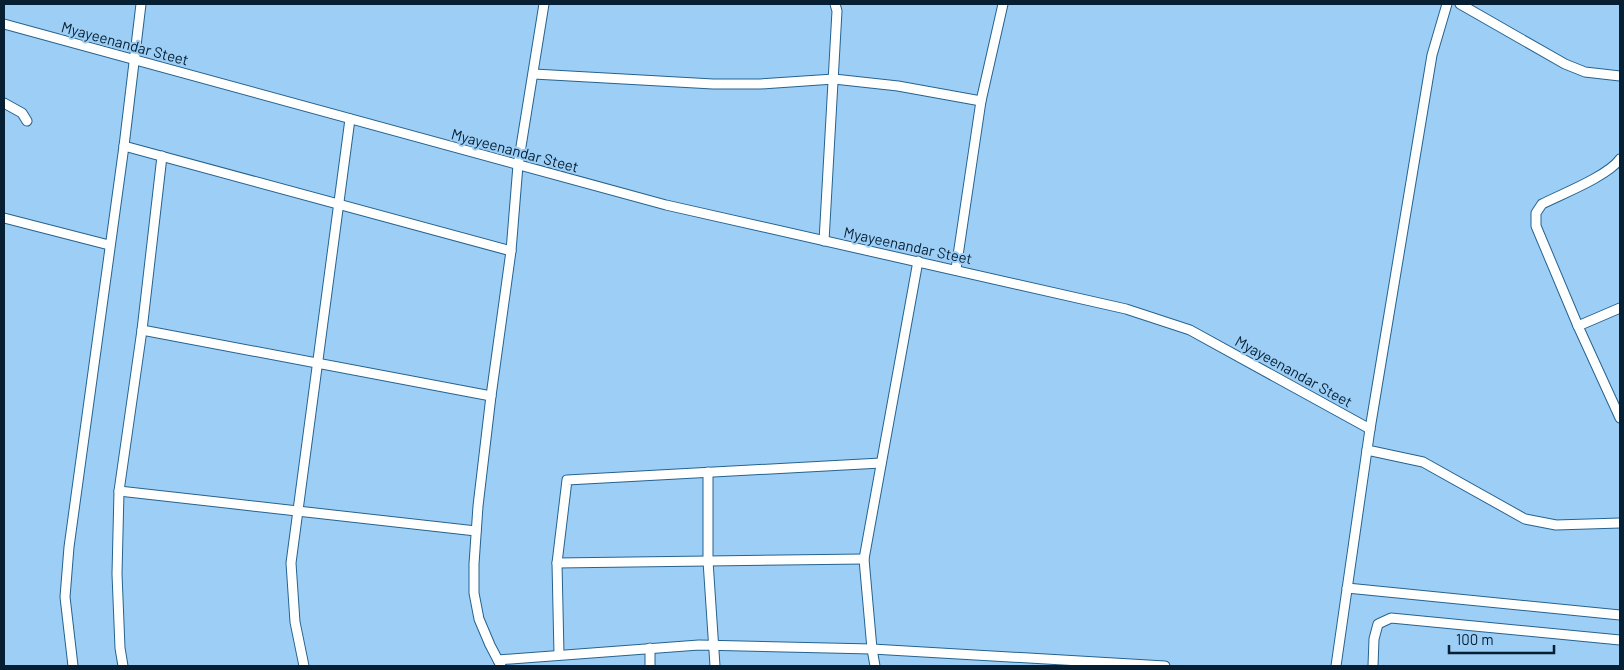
<svg xmlns="http://www.w3.org/2000/svg" width="1624" height="670" viewBox="0 0 1624 670" font-family="Barlow,sans-serif">
  <style>
    .lines { fill: none; stroke-linecap: round; stroke-linejoin: round }
    .minor-casing { stroke: #25638f; stroke-width: 11 }
    .minor { stroke: #fff; stroke-width: 9 }
    .labels { text-anchor: middle; dominant-baseline: central; stroke-width: 4; stroke-linejoin: round; paint-order: stroke }
    .street-label { font-size: 15px; fill: #061f32; stroke: #9dcef6 }
  </style>
  <rect width="100%" height="100%" fill="#9dcef6"/>
  <g class="lines">
    <g class="minor-casing">
      <g id="minor">
        <polyline points="1460,4 1565,64 1585,72 1620,76"/>
        <polyline points="4,24 666,205 1126,309 1190,330 1370,429 1432,55 1447,4"/>
        <polyline points="534,74 713,84 760,84 834,79 898,86 981,101"/>
        <polyline points="4,103 22,113 27,121"/>
        <polyline points="124,146 511,251"/>
        <path d="M1620,159C1608,176 1562,194 1542,204L1536,213V226L1578,326L1620,418"/>
        <polyline points="4,218 109,245"/>
        <polyline points="824,241 837,11 835,4"/>
        <polyline points="956,269 981,101 1003,4"/>
        <polyline points="1578,326 1620,308"/>
        <polyline points="142,330 491,396"/>
        <polyline points="1367,450 1423,462 1525,519 1556,525 1620,523"/>
        <polyline points="708,472 708,561 715,666"/>
        <polyline points="119,491 476,531"/>
        <polyline points="557,563 864,559"/>
        <polyline points="1347,588 1620,615"/>
        <polyline points="650,648 650,666"/>
        <polyline points="559,655 557,563 567,480 881,463"/>
        <polyline points="498,660 699,645 872,649 1165,666"/>
        <polyline points="73,666 65,597 69,547 124,146 141,4"/>
        <polyline points="123,666 120,648 117,574 119,491 142,330 162,156"/>
        <polyline points="304,666 295,622 291,563 350,119"/>
        <polyline points="501,666 490,645 479,619 474,593 474,564 478,506 491,396 511,251 518,165 544,4"/>
        <polyline points="875,666 872,649 864,559 918,261"/>
        <polyline points="1336,666 1370,429"/>
        <polyline points="1373,666 1374,639 1378,624 1391,618 1620,640"/>
      </g>
    </g>
    <use href="#minor" class="minor"/>
  </g>
  <g class="labels">
    <g class="street-label">
      <text transform="translate(125 43) rotate(15)">Myayeenandar Steet</text>
      <text transform="translate(515 150) rotate(15)">Myayeenandar Steet</text>
      <text transform="translate(908 245) rotate(12)">Myayeenandar Steet</text>
      <text transform="translate(1294 371) rotate(29)">Myayeenandar Steet</text>
    </g>
  </g>
  <rect width="1624" height="670" fill="none" stroke="#061f32" stroke-width="10"/>
  <path d="M1449 645v8h105v-8" fill="none" stroke="#061f32" stroke-width="2.5"/>
  <text x="1456" y="645" font-size="15" fill="#061f32" stroke="#9dcef6" stroke-width="4" paint-order="stroke">100 m</text>
</svg>
